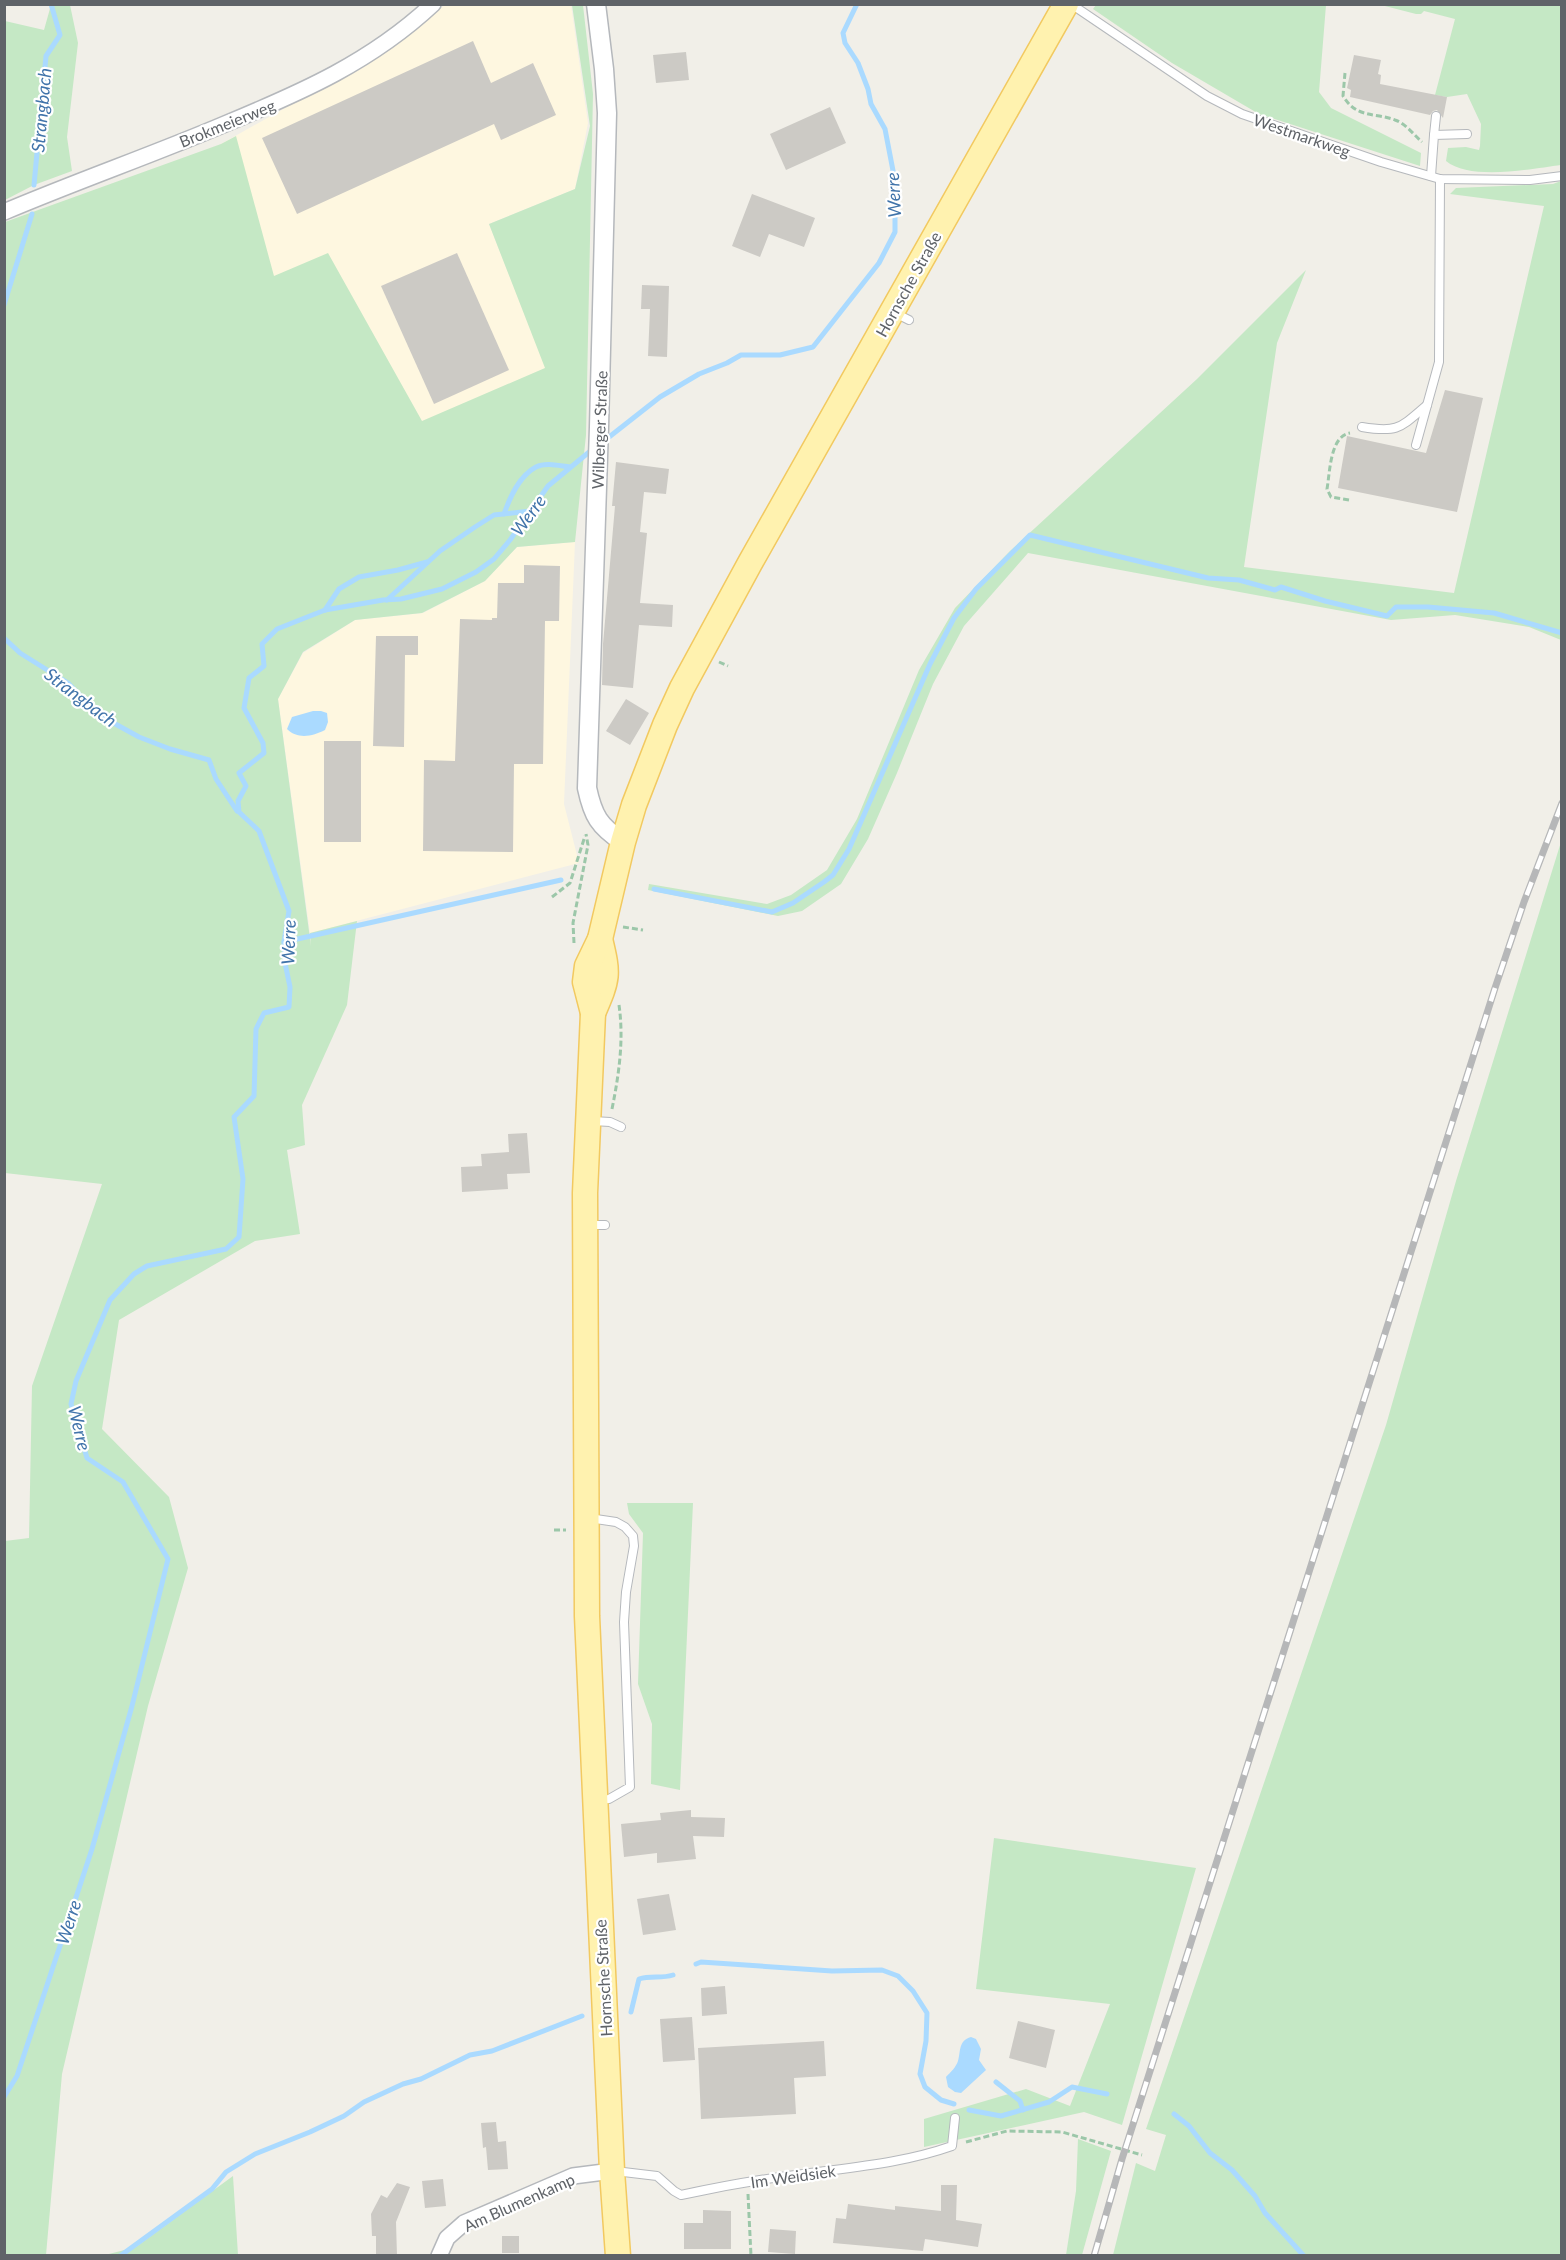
<svg xmlns="http://www.w3.org/2000/svg" width="1566" height="2260" viewBox="0 0 1566 2260" font-family="Lato,sans-serif">
  <style>
    .commercial { fill: #fef7e0 }
    .green { fill: #c5e8c5 }
    .water { fill: #aadaff }
    .lines { fill: none; stroke-linecap: round; stroke-linejoin: round }
    .stream { stroke: #aadaff; stroke-width: 5 }
    .building { fill: #cccac5 }
    .service-casing { stroke: #b5b8bc; stroke-width: 10 }
    .minor-casing { stroke: #b5b8bc; stroke-width: 18 }
    .tertiary-casing { stroke: #b5b8bc; stroke-width: 21 }
    .primary-casing { stroke: #f2c960; stroke-width: 27 }
    .path { stroke: #9cc7a9; stroke-width: 3; stroke-dasharray: 6 3; stroke-linecap: butt }
    .service { stroke: #fff; stroke-width: 8 }
    .minor { stroke: #fff; stroke-width: 15 }
    .tertiary { stroke: #fff; stroke-width: 18 }
    .primary { stroke: #fff2af; stroke-width: 24 }
    .rail-casing { stroke: #b6b7b8; stroke-width: 7 }
    .rail { stroke: #fff; stroke-width: 4.5; stroke-dasharray: 14; stroke-linecap: butt }
    .labels { text-anchor: middle; dominant-baseline: central; stroke-width: 4.5; stroke-linejoin: round; paint-order: stroke }
    .street-label { font-size: 16px; fill: #5f6368; stroke: #fff }
    .water-label { font-size: 18px; font-style: italic; fill: #4174aa; stroke: #fff }
  </style>
  <rect width="100%" height="100%" fill="#f1efe8"/>
  <g class="commercial">
    <polygon points="445,5 571,5 588,123 575,189 489,224 546,368 422,422 328,254 250,287 221,144 351,71"/>
    <polygon points="575,542 564,804 579,863 310,933 278,699 303,653 355,620 423,613 485,581 517,547"/>
  </g>
  <g class="green">
    <polygon points="51,5 70,5 78,43 67,137 72,171 34,185 5,200 5,21 44,30"/>
    <polygon points="572,5 583,5 593,94 586,435 575,542 517,547 485,581 422,613 355,620 303,652 278,699 311,946 310,933 357,921 347,1005 302,1105 305,1145 287,1150 300,1234 255,1241 119,1320 102,1429 169,1497 188,1568 148,1706 62,2074 46,2255 5,2255 5,1541 29,1538 32,1386 102,1184 5,1173 5,222 221,144 236,136 274,276 328,253 422,421 545,368 489,224 575,189 590,126"/>
    <polygon points="1096,5 1326,5 1319,92 1331,108 1421,153 1420,166 1259,114 1172,63 1093,9"/>
    <path d="M1381,5H1561V165C1531,169 1470,181 1446,161L1448,148L1466,147L1479,150L1480,146L1481,124L1467,94L1447,97L1435,95L1455,19L1424,11L1421,14H1416Z"/>
    <polygon points="1561,181 1561,640 1529,627 1455,615 1391,620 1028,553 964,626 933,684 897,773 868,839 841,884 802,911 778,916 648,890 649,884 767,904 791,895 827,870 857,819 919,670 955,608 1010,551 1197,379 1306,270 1277,343 1244,567 1454,593 1544,206 1450,194 1456,188 1553,184"/>
    <polygon points="1561,842 1561,2255 1113,2255 1136,2163 1155,2171 1166,2135 1146,2129 1386,1425 1456,1181"/>
    <polygon points="627,1503 693,1503 680,1790 651,1784 652,1724 638,1684 643,1533 629,1514"/>
    <polygon points="994,1838 1196,1868 1122,2125 1084,2112 924,2147 924,2119 1026,2089 1070,2106 1110,2004 976,1989"/>
    <polygon points="1078,2139 1111,2151 1082,2255 1066,2255 1076,2191"/>
    <polygon points="233,2176 238,2255 105,2255 136,2247"/>
  </g>
  <g class="water">
    <path d="M313,711H321L327,713L328,722L325,730C313,736 298,740 287,729L292,717Z"/>
    <path d="M971,2037L976,2039L981,2049L979,2060L986,2070L961,2093L955,2092L948,2087L946,2077C951,2072 956,2067 958,2061C961,2051 958,2041 971,2037Z"/>
  </g>
  <g class="lines">
    <g class="stream">
      <polyline points="34,185 46,56 60,35 51,4"/>
      <polyline points="4,305 32,214"/>
      <polyline points="604,441 660,397 699,374 727,363 741,355 780,355 813,347 879,263 895,232 895,181 885,129 871,104 868,89 858,63 845,43 843,33 857,4"/>
      <path d="M504,514C510,497 519,476 536,467C546,462 560,466 570,467"/>
      <polyline points="387,600 440,551 475,527 494,515 531,511"/>
      <polyline points="325,610 339,589 359,577 398,570 427,562"/>
      <polyline points="4,638 20,653 68,683 99,715 139,737 170,749 209,760 216,779 237,811"/>
      <polyline points="654,889 772,912 793,903 824,882 833,875 849,849 930,664 954,618 976,589 1030,535 1208,578 1239,580 1275,590 1281,587 1325,601 1387,616 1396,607 1428,607 1494,613 1562,633"/>
      <polyline points="284,942 561,880"/>
      <polyline points="696,1964 701,1962 832,1971 882,1970 898,1976 913,1991 927,2013 926,2041 920,2074 925,2087 941,2100 954,2104"/>
      <path d="M631,2012L639,1979C651,1975 661,1979 673,1975"/>
      <polyline points="996,2082 1020,2101 1023,2110"/>
      <polyline points="4,2097 17,2076 92,1849 132,1706 168,1559 123,1482 87,1458 71,1404 76,1381 110,1300 134,1274 147,1266 226,1249 239,1237 243,1179 234,1117 254,1096 256,1029 264,1013 289,1007 290,987 285,963 284,942 289,911 259,831 239,812 238,801 246,786 239,773 264,753 263,743 244,708 249,678 264,666 262,644 277,629 325,610 383,600 401,599 442,589 476,572 494,559 510,540 548,486 594,448"/>
      <polyline points="969,2110 1001,2116 1049,2102 1072,2087 1107,2094"/>
      <polyline points="1174,2114 1189,2126 1210,2153 1232,2170 1255,2196 1265,2213 1304,2256"/>
      <polyline points="120,2256 212,2189 226,2172 255,2154 310,2132 344,2116 364,2102 403,2084 421,2079 470,2055 492,2051 582,2016"/>
    </g>
  </g>
  <g class="building">
    <polygon points="473,41 491,83 533,63 556,115 501,140 494,124 297,214 262,138"/>
    <polygon points="686,52 689,80 656,83 653,55"/>
    <polygon points="1354,55 1381,60 1378,74 1381,75 1380,84 1447,97 1443,118 1437,110 1433,111 1430,115 1350,97 1351,90 1347,88"/>
    <polygon points="830,107 846,143 786,170 770,134"/>
    <polygon points="752,194 815,218 804,247 769,234 760,257 732,246"/>
    <polygon points="457,253 509,370 434,404 381,286"/>
    <polygon points="642,285 669,286 667,357 648,356 650,309 641,309"/>
    <polygon points="1445,390 1483,398 1457,512 1338,488 1347,436 1426,453"/>
    <polygon points="616,462 669,469 666,494 644,492 640,532 647,533 640,603 673,605 672,627 639,625 633,688 602,685 603,644 615,506 612,506"/>
    <polygon points="524,565 560,566 559,621 545,621 543,764 514,764 513,852 423,851 424,760 455,761 460,619 492,620 492,618 497,618 498,583 524,583"/>
    <polygon points="376,636 418,636 418,655 405,655 404,747 373,746"/>
    <polygon points="626,699 649,713 630,745 606,731"/>
    <rect x="324" y="741" width="37" height="101"/>
    <polygon points="527,1133 530,1173 507,1174 508,1189 462,1192 461,1167 482,1166 481,1154 509,1152 508,1134"/>
    <polygon points="691,1810 691,1817 725,1818 724,1837 693,1836 696,1859 657,1863 657,1853 624,1857 621,1824 661,1820 660,1813"/>
    <polygon points="669,1894 676,1930 643,1935 637,1899"/>
    <polygon points="725,1986 727,2014 702,2016 701,1988"/>
    <polygon points="692,2017 695,2060 663,2062 660,2019"/>
    <polygon points="1018,2021 1055,2030 1046,2068 1009,2058"/>
    <polygon points="824,2041 826,2076 794,2078 796,2114 701,2119 698,2048"/>
    <polygon points="496,2122 498,2142 506,2141 508,2169 488,2170 486,2147 483,2148 481,2123"/>
    <polygon points="443,2179 446,2206 425,2208 422,2181"/>
    <polygon points="397,2183 410,2187 396,2222 397,2256 376,2256 376,2236 372,2236 371,2214 381,2195 387,2198"/>
    <polygon points="941,2185 957,2185 956,2220 982,2224 978,2247 925,2239 923,2251 833,2243 836,2218 846,2219 848,2204 895,2210 895,2206 941,2211"/>
    <polygon points="703,2210 731,2211 731,2249 684,2249 684,2223 703,2223"/>
    <polygon points="770,2229 796,2231 795,2254 768,2252"/>
    <rect x="502" y="2236" width="17" height="17"/>
  </g>
  <g class="lines">
    <g class="service-casing">
      <g id="service">
        <polyline points="1071,4 1207,96 1242,114 1381,162 1440,179 1530,180 1562,176"/>
        <polyline points="1434,135 1436,116"/>
        <polyline points="1431,176 1434,135 1467,134"/>
        <polyline points="893,312 909,320"/>
        <path d="M1362,427C1398,433 1400,428 1427,405"/>
        <polyline points="1416,445 1439,362 1440,179"/>
        <polyline points="593,1121 610,1122 621,1127"/>
        <polyline points="587,1225 605,1225"/>
        <polyline points="589,1518 616,1522 625,1527 633,1536 634,1546 626,1592 624,1622 630,1787 609,1799 599,1800"/>
        <path d="M615,2171L657,2176L674,2191L681,2195C722,2186 762,2179 803,2174C854,2167 904,2163 952,2146L955,2118"/>
      </g>
    </g>
    <g class="minor-casing">
      <g id="minor">
        <path d="M4,212C77,181 152,155 225,124C302,92 371,62 433,4"/>
        <polyline points="439,2256 447,2238 464,2223 573,2176 612,2171"/>
      </g>
    </g>
    <g class="tertiary-casing">
      <path id="tertiary" d="M596,4L604,69L607,113L599,427L587,788C593,816 599,826 623,842"/>
    </g>
    <g class="primary-casing">
      <g id="primary">
        <path d="M593,1013C608,978 609,976 600,939"/>
        <polyline points="618,2256 612,2171 587,1616 585,1193 593,1013 585,982 587,966 600,939 623,842 634,805 665,725 682,688 750,563 1066,4"/>
      </g>
    </g>
    <g class="path">
      <path d="M1345,73L1343,96C1357,119 1374,112 1395,120C1405,123 1414,135 1422,142"/>
      <path d="M1349,500L1331,497L1327,489C1330,472 1330,436 1350,433"/>
      <polyline points="719,662 728,666"/>
      <polyline points="552,897 570,883 585,836"/>
      <polyline points="623,927 643,930"/>
      <polyline points="574,943 573,923 588,845 586,834"/>
      <path d="M612,1109C619,1074 624,1040 619,1005"/>
      <polyline points="554,1530 566,1530"/>
      <polyline points="966,2142 1007,2131 1062,2132 1142,2155"/>
      <polyline points="748,2194 751,2256"/>
    </g>
    <use href="#service" class="service"/>
    <use href="#minor" class="minor"/>
    <use href="#tertiary" class="tertiary"/>
    <use href="#primary" class="primary"/>
    <g class="rail-casing">
      <polyline id="rail" points="1094,2256 1122,2159 1495,988 1524,902 1562,803"/>
    </g>
    <use href="#rail" class="rail"/>
  </g>
  <g class="labels">
    <g class="street-label">
      <text transform="translate(227 123) rotate(-22)">Brokmeierweg</text>
      <text transform="translate(1302 135) rotate(19)">Westmarkweg</text>
      <text transform="translate(908 284) rotate(-61)">Hornsche Straße</text>
      <text transform="translate(599 430) rotate(-88)">Wilberger Straße</text>
      <text transform="translate(603 1978) rotate(-93)">Hornsche Straße</text>
      <text transform="translate(793 2176) rotate(-8)">Im Weidsiek</text>
      <text transform="translate(519 2202) rotate(-24)">Am Blumenkamp</text>
    </g>
    <g class="water-label">
      <text transform="translate(41 110) rotate(-85)">Strangbach</text>
      <text transform="translate(893 195) rotate(-93)">Werre</text>
      <text transform="translate(528 515) rotate(-54)">Werre</text>
      <text transform="translate(81 697) rotate(37)">Strangbach</text>
      <text transform="translate(288 942) rotate(-88)">Werre</text>
      <text transform="translate(80 1428) rotate(76)">Werre</text>
      <text transform="translate(68 1922) rotate(-72)">Werre</text>
    </g>
  </g>
  <rect width="1566" height="2260" fill="none" stroke="#5f6368" stroke-width="12"/>
</svg>
